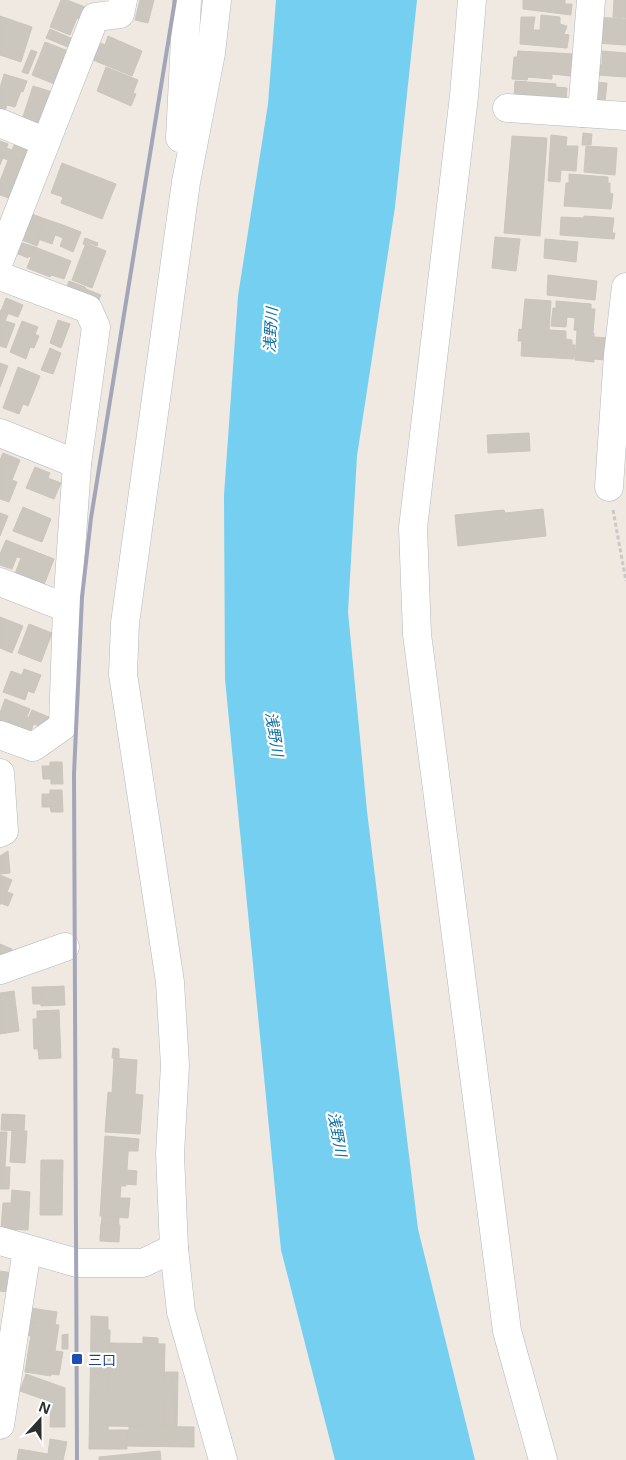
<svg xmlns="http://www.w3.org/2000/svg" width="626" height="1460" viewBox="0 0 626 1460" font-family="'Noto Sans','Noto Sans JP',sans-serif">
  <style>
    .water { fill: #75cff0 }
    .building { fill: #cbc7bf; stroke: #cbc5ba }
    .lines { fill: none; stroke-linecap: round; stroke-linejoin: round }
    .minor-casing { stroke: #b4b7c1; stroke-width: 29 }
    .path { stroke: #c9c9c9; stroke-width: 3; stroke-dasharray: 4 2.5; stroke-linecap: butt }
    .minor { stroke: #fff; stroke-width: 28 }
    .rail { stroke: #a3a6b8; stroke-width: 4 }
    .transit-dot { fill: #1a4fb4; stroke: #fff; stroke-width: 2 }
    .labels { text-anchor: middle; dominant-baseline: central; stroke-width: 4.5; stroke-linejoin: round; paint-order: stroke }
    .transit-label { font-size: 14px; fill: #164399; stroke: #fff; text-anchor: start }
    .water-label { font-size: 15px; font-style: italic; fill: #0d6fa3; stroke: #fff }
  </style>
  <rect width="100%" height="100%" fill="#efe9e1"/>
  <polygon class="water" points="276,0 417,0 395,207 357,456 348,612 367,811 418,1229 475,1460 335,1460 281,1250 225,679 224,495 238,296 268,104"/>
  <g class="building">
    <polygon points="61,0 67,0 90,9 85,21 77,18 70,35 50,27"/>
    <polygon points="140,0 154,0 148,23 135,20"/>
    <polygon points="523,0 565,0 565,4 572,4 571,15 523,9"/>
    <polygon points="614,0 626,0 626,18 613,17"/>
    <polygon points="541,15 560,17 560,24 567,26 564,34 569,35 567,48 520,44 521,17 535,17 533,30 540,30"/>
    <polygon points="0,16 32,27 21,62 0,55"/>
    <polygon points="596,17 626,19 626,45 594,43"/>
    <polygon points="50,29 73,39 70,48 46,38"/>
    <polygon points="108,36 142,51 132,76 93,60 101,43 105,45"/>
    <polygon points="45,42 71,52 57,85 32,75"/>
    <polygon points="31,50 37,52 28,74 22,72"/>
    <polygon points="518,51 557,53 555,69 552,69 552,79 528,77 527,80 512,79 514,57 517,57"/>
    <polygon points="602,51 626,53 626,77 597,75 597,65 602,65"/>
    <polygon points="557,53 572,54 570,76 552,74 553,69 555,69"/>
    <polygon points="106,67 138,80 133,93 136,94 131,106 97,91"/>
    <polygon points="4,74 27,81 23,92 21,91 15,107 7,105 2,120 0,119 0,88"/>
    <polygon points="515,81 556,84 553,114 513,111"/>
    <polygon points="592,82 607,83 605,102 590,101"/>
    <polygon points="33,86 59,94 40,129 21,123"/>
    <polygon points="556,87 567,88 565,111 554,109"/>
    <polygon points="583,133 592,134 591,145 582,145"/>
    <polygon points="551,135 567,137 566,146 578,146 576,171 561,170 560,182 548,181"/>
    <polygon points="512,136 547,138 540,236 504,233"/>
    <polygon points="0,141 8,144 0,165"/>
    <polygon points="14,145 35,153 31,163 10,155"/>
    <polygon points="586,146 617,148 615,175 584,172"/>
    <polygon points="7,148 24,155 20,165 3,158"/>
    <polygon points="10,155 31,163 17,201 0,195 0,181"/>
    <polygon points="62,163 116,184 102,219 61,203 63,197 51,193"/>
    <polygon points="569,174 608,177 608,183 610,183 610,193 613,194 611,209 564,206 566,183 569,183"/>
    <polygon points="32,214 45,219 36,242 23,237"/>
    <polygon points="584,216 614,218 612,233 615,233 614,239 560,235 561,217 584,218"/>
    <polygon points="31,217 46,222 37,246 22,240"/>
    <polygon points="45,219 63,225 58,236 55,235 52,244 38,239"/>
    <polygon points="63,225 81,232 73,252 60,246 63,238 58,236"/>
    <polygon points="495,237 520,239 516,271 492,268"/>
    <polygon points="85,238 98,243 97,246 90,243 89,246 83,244"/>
    <polygon points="545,239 578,242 576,262 544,258"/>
    <polygon points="20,243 32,248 28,258 16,253"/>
    <polygon points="23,243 35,247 31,257 19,253"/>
    <polygon points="86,243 106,251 92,288 72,280"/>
    <polygon points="35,247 71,261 64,279 51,275 50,277 27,268"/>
    <polygon points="548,275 597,281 595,300 547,295"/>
    <polygon points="69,281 85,287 79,301 64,295"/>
    <polygon points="71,282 86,288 80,303 65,297"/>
    <polygon points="86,289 101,295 96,306 82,301"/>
    <polygon points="6,298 23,305 18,317 1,311"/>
    <polygon points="525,299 551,301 549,330 566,331 566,339 572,340 572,345 575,345 574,359 521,356 522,341 518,341 519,329 522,330"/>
    <polygon points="556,301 591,304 591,309 595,309 593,332 574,330 575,318 567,317 566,327 551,326 553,308 556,308"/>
    <polygon points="0,310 8,314 5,321 15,324 6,348 0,346"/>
    <polygon points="58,320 70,324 61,348 50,343"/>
    <polygon points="22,321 38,327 35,334 39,336 34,348 30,347 26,359 10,352"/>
    <polygon points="577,331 594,333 594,337 607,338 605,360 594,359 594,362 575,360"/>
    <polygon points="50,348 61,353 53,374 41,370"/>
    <polygon points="0,363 8,366 0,387"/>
    <polygon points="18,367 40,376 28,406 7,397"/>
    <polygon points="7,397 23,404 19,414 3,408"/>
    <polygon points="529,433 530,451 488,453 487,435"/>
    <polygon points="3,453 20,460 12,480 17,482 9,502 0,499 0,460"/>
    <polygon points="35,467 50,473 48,478 61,483 54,499 26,488"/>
    <polygon points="23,507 51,519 42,542 13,531"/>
    <polygon points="543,509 546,536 458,546 455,515 504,510 505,513"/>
    <polygon points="0,513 8,516 0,536"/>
    <polygon points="6,540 21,546 12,569 0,565 0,554"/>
    <polygon points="21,546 54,559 42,590 13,579 21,558 17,557"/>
    <polygon points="0,617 23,626 12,653 0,648"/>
    <polygon points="29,624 52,633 41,662 18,653"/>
    <polygon points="24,669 41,675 34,693 28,691 25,700 3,692 11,671 22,675"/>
    <polygon points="5,699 30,709 20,733 0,726 0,713"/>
    <polygon points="32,710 49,717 46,724 29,717"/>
    <polygon points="31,713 48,719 44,728 31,723 32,720 29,719"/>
    <polygon points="27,717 35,720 30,734 21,731"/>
    <polygon points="50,762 62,762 63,784 51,784 51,779 43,779 42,766 50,766"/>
    <polygon points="50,790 62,790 63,812 51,812 50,807 42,807 42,794 50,794"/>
    <polygon points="8,851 10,873 0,874 0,856"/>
    <polygon points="0,875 12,880 2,904 0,904"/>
    <polygon points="7,892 13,894 8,906 3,904"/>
    <polygon points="0,944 12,949 6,963 0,961"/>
    <polygon points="64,986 65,1005 41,1006 40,987"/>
    <polygon points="32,987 40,987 41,1004 33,1004"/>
    <polygon points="14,991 19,1031 0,1034 0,993"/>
    <polygon points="59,1010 61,1058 39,1059 38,1049 34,1049 33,1019 37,1019 37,1011"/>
    <polygon points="113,1048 119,1049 119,1059 112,1058"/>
    <polygon points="114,1058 137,1060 135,1094 143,1095 140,1134 105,1132 108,1092 112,1093"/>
    <polygon points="2,1114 25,1115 24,1131 1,1130"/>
    <polygon points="12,1130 27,1131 25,1163 10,1162"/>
    <polygon points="0,1132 7,1132 5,1167 10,1167 9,1189 0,1189"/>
    <polygon points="105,1136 129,1138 127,1170 137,1171 136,1185 126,1184 126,1186 102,1185"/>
    <polygon points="129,1138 139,1139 138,1151 128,1151"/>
    <polygon points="41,1160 63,1160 62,1215 40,1215"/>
    <polygon points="102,1185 121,1186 120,1198 130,1198 128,1218 100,1216"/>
    <polygon points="12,1190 30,1192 28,1230 1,1229 3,1203 11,1203"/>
    <polygon points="102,1216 119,1217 118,1239 100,1238"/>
    <polygon points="101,1224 120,1225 119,1242 100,1241"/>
    <polygon points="0,1271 13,1273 14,1293 0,1291"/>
    <polygon points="31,1308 57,1312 55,1325 33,1322 33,1325 28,1324"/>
    <polygon points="91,1316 108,1317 108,1330 91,1330"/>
    <polygon points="29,1322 58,1327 56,1340 27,1335"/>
    <polygon points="33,1322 59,1325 55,1351 63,1352 59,1375 51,1374 51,1376 25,1372"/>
    <polygon points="91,1330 110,1330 108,1430 127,1430 127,1449 89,1449"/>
    <polygon points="68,1334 68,1349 62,1349 62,1335"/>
    <polygon points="143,1337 158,1338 158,1344 143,1343"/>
    <polygon points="110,1343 165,1344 163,1427 108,1426"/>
    <polygon points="164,1372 178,1372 177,1427 163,1427"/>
    <polygon points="26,1374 65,1388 65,1427 50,1427 51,1402 20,1391"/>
    <polygon points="163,1377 173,1377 176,1431 165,1431"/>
    <polygon points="129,1426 194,1427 194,1447 127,1446 127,1430 129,1430"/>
    <polygon points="50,1439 67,1442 63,1460 17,1460 19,1449 48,1454"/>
    <polygon points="160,1451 161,1460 99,1460 99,1457"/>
  </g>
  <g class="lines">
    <g class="minor-casing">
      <g id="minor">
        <polyline points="217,0 211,53 186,182 125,623 123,674 170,982 175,1065 170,1154 174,1248 181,1312 223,1460"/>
        <polyline points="472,0 464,96 413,528 417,634 507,1331 543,1460"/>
        <polyline points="507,108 626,116"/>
        <polyline points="582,113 591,0"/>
        <polyline points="0,123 46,142 0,259"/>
        <polyline points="180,138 187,0"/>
        <polyline points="46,142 95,17 120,14 123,0"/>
        <polyline points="0,276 88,309 96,327 77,464 67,608 63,726 33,747 0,735"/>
        <polyline points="0,433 77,464"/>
        <polyline points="609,487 618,355 626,287"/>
        <polyline points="0,582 67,608"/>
        <polyline points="0,773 4,831 0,833"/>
        <polyline points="0,970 65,947"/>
        <polyline points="0,1241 77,1263 143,1263 174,1248"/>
        <polyline points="0,1425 27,1250"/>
      </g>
    </g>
    <polyline class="path" points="613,510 626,581"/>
    <use href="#minor" class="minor"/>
    <polyline class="rail" points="77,1460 74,774 82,597 91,518 175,0"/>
  </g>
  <rect class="transit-dot" x="71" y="1353" width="12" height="12" rx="2.5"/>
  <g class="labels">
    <g class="transit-label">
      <text x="88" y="1359">三口</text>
    </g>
    <g class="water-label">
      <text transform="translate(270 330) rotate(-87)">浅野川</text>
      <text transform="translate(275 734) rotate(81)">浅野川</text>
      <text transform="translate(338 1134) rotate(80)">浅野川</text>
    </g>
  </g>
  <g transform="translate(40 1420) rotate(21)" stroke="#ffffff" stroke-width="4" paint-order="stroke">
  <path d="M0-4L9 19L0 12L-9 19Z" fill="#2e2e2e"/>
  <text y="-8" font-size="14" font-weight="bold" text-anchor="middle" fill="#2e2e2e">N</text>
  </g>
</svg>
